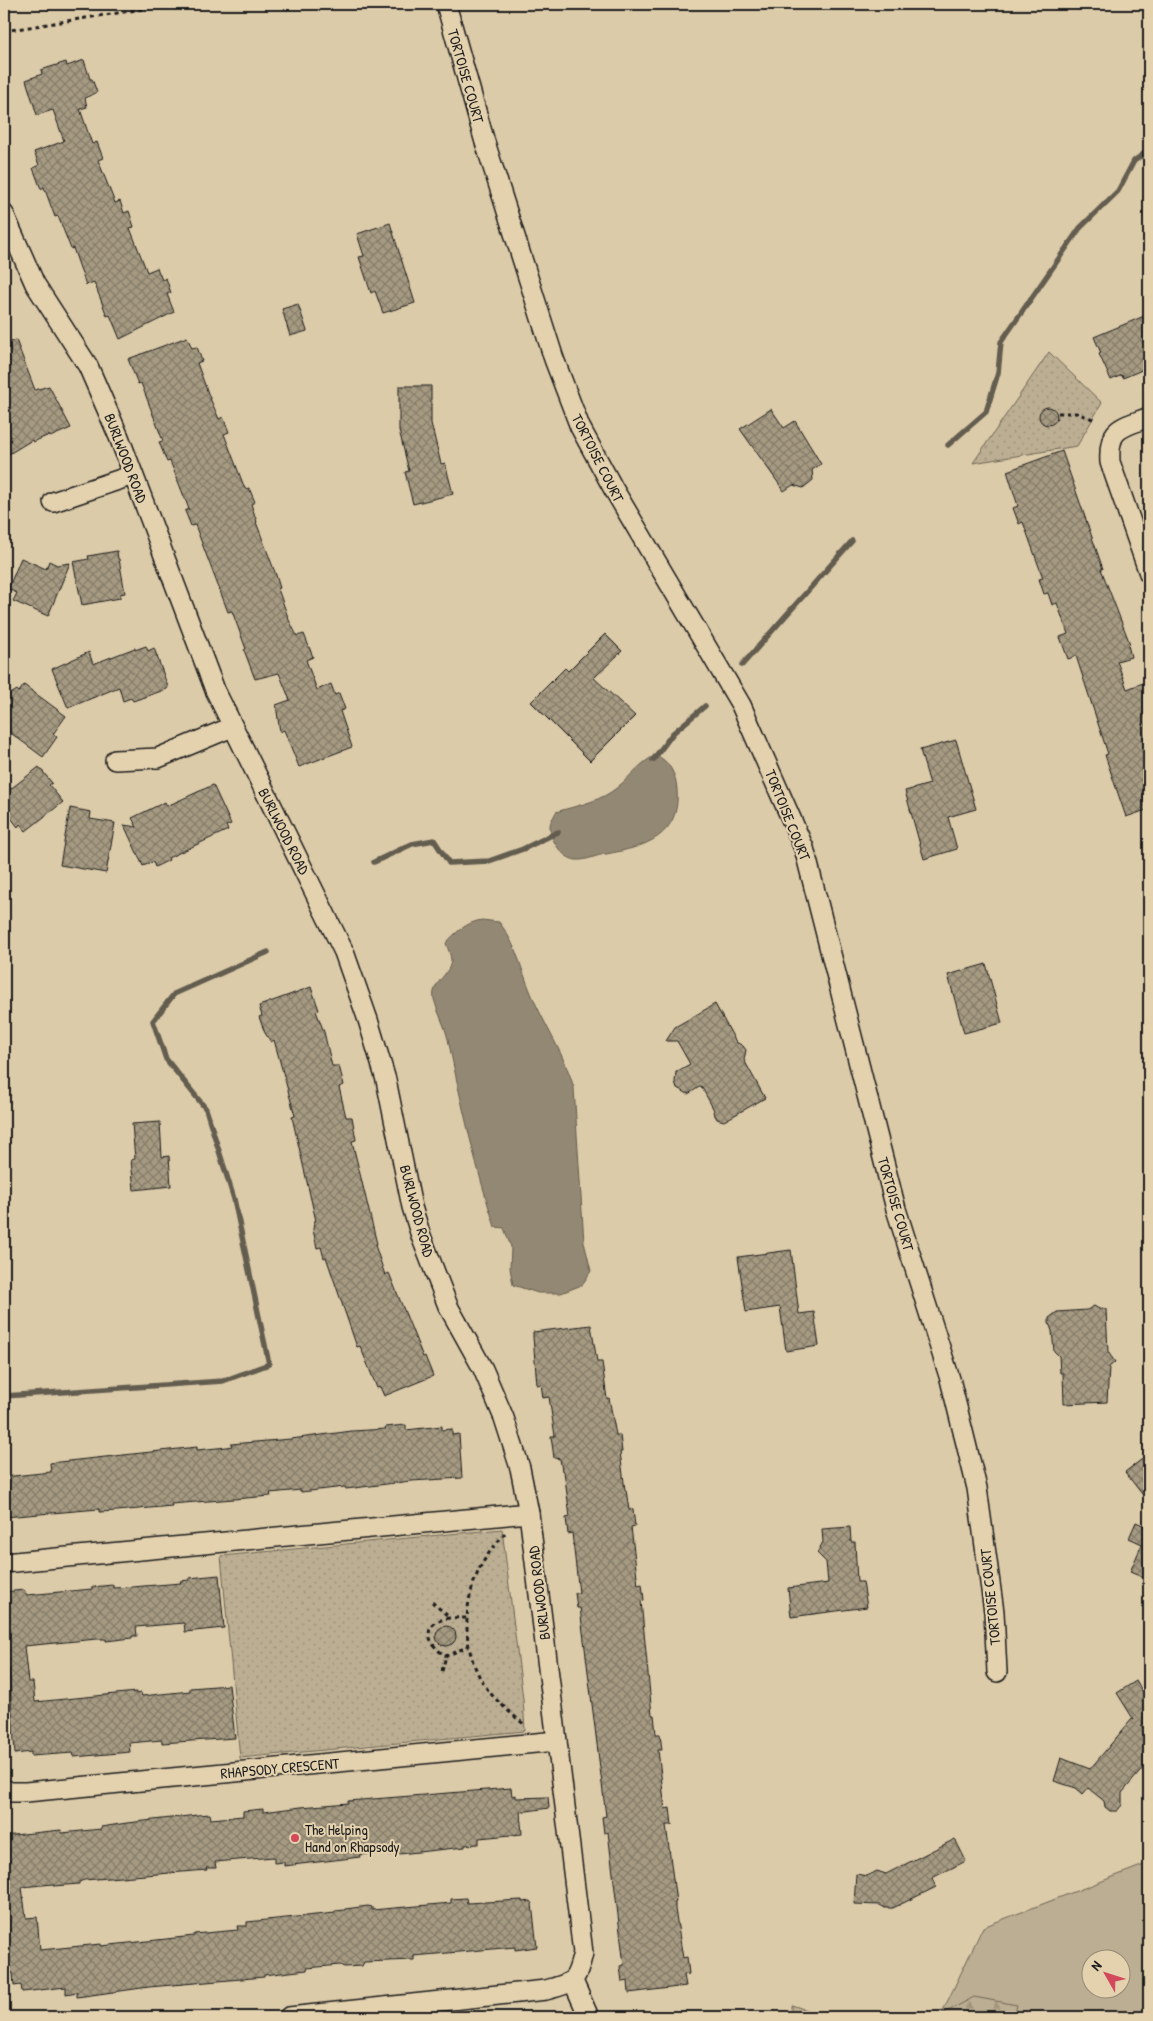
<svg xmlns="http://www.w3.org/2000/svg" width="1153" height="2021" viewBox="0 0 1153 2021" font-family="'Patrick Hand',sans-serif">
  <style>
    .green { fill: #bcae92; stroke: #6c6557; fill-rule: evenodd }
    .forest { fill: url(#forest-firs); stroke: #6c6557 }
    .park { fill: url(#park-dots); stroke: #6c6557 }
    .water { fill: #938873; stroke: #635d50 }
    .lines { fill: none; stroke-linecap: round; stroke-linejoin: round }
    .stream { stroke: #635d50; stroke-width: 5.5 }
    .building { fill: url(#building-cross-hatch); stroke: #1c1c1c }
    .street-casing { stroke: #1c1c1c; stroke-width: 22 }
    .path { stroke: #1c1c1c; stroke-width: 3; stroke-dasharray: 4 4; stroke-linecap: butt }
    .street { stroke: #e4d2af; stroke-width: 19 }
    .poi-dot { fill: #d1495b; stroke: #e4d2af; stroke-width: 2 }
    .labels { text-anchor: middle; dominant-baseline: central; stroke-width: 4; stroke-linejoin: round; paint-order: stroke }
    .street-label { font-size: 15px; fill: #1c1c1c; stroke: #e4d2af }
    .poi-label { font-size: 15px; fill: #1c1c1c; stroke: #e4d2af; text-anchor: start }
  </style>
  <defs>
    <pattern id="forest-firs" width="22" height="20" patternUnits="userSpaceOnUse" patternTransform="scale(1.25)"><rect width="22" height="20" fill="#bcae92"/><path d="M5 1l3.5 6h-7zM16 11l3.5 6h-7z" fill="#a1957d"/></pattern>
    <pattern id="park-dots" width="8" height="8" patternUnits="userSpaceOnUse" patternTransform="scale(1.25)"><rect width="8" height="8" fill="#bcae92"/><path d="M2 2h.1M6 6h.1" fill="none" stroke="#a1957d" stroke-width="1.8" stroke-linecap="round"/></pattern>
    <pattern id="building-cross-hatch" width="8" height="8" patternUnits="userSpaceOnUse" patternTransform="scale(1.25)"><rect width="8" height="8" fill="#a69a82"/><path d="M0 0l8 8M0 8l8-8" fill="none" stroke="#867d6a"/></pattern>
  </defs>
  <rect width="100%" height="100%" fill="#dccba9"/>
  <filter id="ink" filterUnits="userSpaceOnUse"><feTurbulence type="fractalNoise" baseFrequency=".02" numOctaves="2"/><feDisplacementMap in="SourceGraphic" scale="10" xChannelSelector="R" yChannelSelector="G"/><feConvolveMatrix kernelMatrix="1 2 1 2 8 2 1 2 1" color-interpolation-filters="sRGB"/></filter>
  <g filter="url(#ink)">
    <g class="green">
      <path d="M1149,1863V2017H940L983,1927ZM1090,1958H1120V1988H1090Z"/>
      <polygon points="792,2005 826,2017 792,2017"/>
    </g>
    <polygon class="forest" points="974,1997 1017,2005 1014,2017 937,2017"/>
    <g class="park">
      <polygon points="1049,352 1102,403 1077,446 973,463"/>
      <polygon points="502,1529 523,1699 525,1731 240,1758 221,1556"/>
    </g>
    <g class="water">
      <path d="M656,755C669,761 676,774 677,789C681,836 646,847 606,854C596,855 586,861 576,860C562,858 550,840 550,826C550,821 554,817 556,812C575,806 594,803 611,792C628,781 638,763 656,755Z"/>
      <path d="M482,920L499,922C517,945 520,967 531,993C544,1025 565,1055 574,1088L584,1242L591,1271L582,1285L561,1293H538L513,1285L510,1268L511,1247L504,1228L495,1227C475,1166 461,1102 448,1039C445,1025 437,1012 434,999C431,985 446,977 450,965C453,958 448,950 446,943C456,932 467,922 482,920Z"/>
    </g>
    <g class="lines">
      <g class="stream">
        <polyline points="948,445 986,412 998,373 1001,342 1080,228 1118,191 1134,161 1149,150"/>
        <polyline points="742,665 852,541"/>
        <polyline points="653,760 673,733 705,706"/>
        <polyline points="374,862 412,844 434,840 449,863 489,861 523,849 558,832"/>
        <polyline points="4,1396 223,1381 269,1364 234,1199 206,1109 166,1059 153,1021 174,994 268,952"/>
      </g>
    </g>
    <g class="building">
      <polygon points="84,60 90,79 92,79 97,92 85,98 87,107 80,109 92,144 97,142 103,158 98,160 115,203 120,201 124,213 129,211 134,227 130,228 147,272 157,268 162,280 166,278 171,293 167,294 174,312 120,339 110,315 107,316 94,282 86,285 73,248 71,249 58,216 55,217 44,187 41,189 33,168 39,165 34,152 64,141 53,110 37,115 26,80 42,74 41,70 66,62 67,66"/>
      <polygon points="390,223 415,303 383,313 375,291 371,293 359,257 364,256 357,234"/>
      <polygon points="298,304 307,331 290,336 282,309"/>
      <polygon points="1149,314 1149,367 1123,378 1122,375 1111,380 1099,354 1101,353 1094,337"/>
      <polygon points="187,337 192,348 197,347 202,361 197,363 209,396 219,419 223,417 229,432 224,434 245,489 249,488 255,502 251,504 257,522 256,522 276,575 280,588 278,589 289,620 297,636 304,634 313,657 306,660 317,690 331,684 335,695 339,693 345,709 340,711 352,747 299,767 284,730 280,732 276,705 290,700 279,673 255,679 244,650 246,649 232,611 228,612 195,525 191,526 185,511 189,509 170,461 167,462 159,442 163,441 141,383 138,384 128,359"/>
      <polygon points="16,340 35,390 49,386 71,428 50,437 49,435 33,442 32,440 4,457 4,344"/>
      <polygon points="399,386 431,386 431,423 441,464 445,463 453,494 413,504 405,472 409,471 399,430"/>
      <circle cx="1048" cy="416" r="9"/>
      <polygon points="771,409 784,428 795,421 821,464 812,470 813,480 803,488 793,485 784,491 740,429"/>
      <polygon points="1062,451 1103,569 1101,569 1130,644 1128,645 1131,657 1117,661 1127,689 1143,683 1149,701 1149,809 1126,817 1108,764 1105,755 1108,754 1076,656 1068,659 1060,637 1068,634 1057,603 1052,605 1048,593 1044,594 1039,579 1043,578 1023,522 1019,524 1013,508 1018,506 1007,471"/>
      <polygon points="117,551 118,559 119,559 125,593 120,594 120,598 82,605 73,562 89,559 88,556"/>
      <polygon points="21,558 46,569 49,561 57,565 70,563 48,616 13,601 17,593 8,589"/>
      <polygon points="605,634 622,651 594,678 635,716 590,761 531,702 565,668 568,671"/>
      <polygon points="146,646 148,651 154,648 168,687 167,689 133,701 131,698 123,701 119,687 68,708 52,669 89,652 93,664 135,648 135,650"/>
      <polygon points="24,685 66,716 53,734 57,737 43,757 4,728 4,703 9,695 17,690 19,692"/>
      <polygon points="956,740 976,809 948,817 957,849 924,859 905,791 930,784 920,750"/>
      <polygon points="39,767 52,783 49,785 63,802 26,831 20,824 18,827 4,809 4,794"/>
      <polygon points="213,785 231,824 226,826 228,830 168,858 169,860 155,867 153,862 143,866 124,825 137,827 132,818 165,802 167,806"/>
      <polygon points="70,808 91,812 90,819 115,823 106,873 60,865"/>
      <polygon points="986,964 1002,1023 964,1033 948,975"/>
      <polygon points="311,987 319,1010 316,1011 324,1032 332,1066 339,1066 344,1085 339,1087 346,1117 352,1117 356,1140 352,1141 377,1244 375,1245 385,1275 389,1273 423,1357 425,1356 433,1376 384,1396 380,1387 377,1388 360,1346 357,1347 326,1257 324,1258 321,1247 317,1248 313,1230 314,1221 316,1221 292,1117 295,1116 274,1040 271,1042 265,1033 259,1017 262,1016 259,1006"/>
      <polygon points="715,1004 736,1042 743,1046 746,1050 744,1060 765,1098 724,1121 717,1119 713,1112 714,1110 701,1086 688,1094 677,1088 675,1082 676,1072 690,1064 677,1041 666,1041 675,1027"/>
      <polygon points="160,1122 162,1157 169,1156 171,1186 134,1190 131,1160 135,1159 132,1124"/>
      <polygon points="791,1250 799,1314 814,1312 819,1346 786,1351 780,1307 746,1312 738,1257"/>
      <polygon points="1094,1306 1099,1309 1106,1309 1108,1352 1115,1362 1109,1367 1107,1402 1064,1404 1063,1373 1060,1373 1059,1356 1054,1351 1052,1331 1049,1323 1049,1318 1057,1312 1087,1310"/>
      <polygon points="591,1325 597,1362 602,1362 607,1399 609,1398 616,1435 620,1435 622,1452 620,1452 625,1490 626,1490 629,1510 633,1509 635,1526 631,1527 638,1585 642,1584 644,1600 641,1601 652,1715 654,1715 656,1734 660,1734 662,1750 658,1750 665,1809 670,1808 672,1825 666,1825 676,1902 675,1902 675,1909 683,1958 687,1957 689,1974 684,1975 686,1986 629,1993 628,1981 622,1982 620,1966 624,1965 608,1832 604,1833 602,1817 606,1816 580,1608 577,1608 575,1593 579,1593 572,1533 568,1534 566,1518 570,1517 564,1471 562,1471 560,1459 554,1458 551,1436 555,1436 549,1397 543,1398 541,1384 537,1385 533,1337 533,1332"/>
      <polygon points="406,1425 406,1430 442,1426 442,1430 452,1429 452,1435 459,1434 462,1478 411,1481 346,1489 345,1487 301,1492 301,1490 270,1493 271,1496 171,1504 172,1506 117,1511 99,1512 99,1509 4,1517 4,1477 51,1472 50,1463 197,1447 197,1450 227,1447 232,1446 231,1444 291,1439 352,1431 386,1429 385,1427"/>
      <polygon points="1149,1454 1149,1503 1125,1472"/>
      <polygon points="1136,1522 1149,1528 1149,1580 1130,1572 1142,1544 1129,1538"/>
      <polygon points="850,1527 851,1542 855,1542 857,1582 863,1582 867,1607 791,1617 788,1588 828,1583 826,1562 817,1553 823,1542 822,1529"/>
      <polygon points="219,1575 224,1628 185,1632 184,1623 136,1627 137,1636 132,1636 132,1638 106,1641 106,1639 97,1639 24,1646 28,1682 33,1682 35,1702 136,1692 136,1694 141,1693 142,1696 190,1691 190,1688 229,1685 235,1738 162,1743 162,1740 129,1743 130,1752 74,1757 73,1753 31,1756 31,1752 15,1754 9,1670 5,1671 4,1660 4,1592 24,1590 27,1595 92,1589 92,1587 113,1585 113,1588 132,1587 181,1583 180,1581 189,1580 189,1578"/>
      <circle cx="446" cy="1636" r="10"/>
      <polygon points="1136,1681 1149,1703 1149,1716 1141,1726 1149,1733 1149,1761 1122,1793 1122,1805 1117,1811 1110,1811 1105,1807 1104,1801 1088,1788 1083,1794 1076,1788 1054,1781 1061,1758 1090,1769 1132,1719 1134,1720 1117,1693"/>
      <polygon points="511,1788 512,1796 516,1795 516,1798 548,1797 549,1808 520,1812 522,1834 479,1838 479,1844 465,1845 465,1847 390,1855 389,1852 359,1855 360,1857 284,1866 284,1862 274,1863 274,1857 215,1862 216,1868 206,1868 207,1870 84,1880 79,1882 79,1884 53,1886 53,1884 22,1887 26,1918 37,1917 40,1950 101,1944 101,1946 194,1936 194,1934 238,1930 237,1926 247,1926 247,1922 335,1913 335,1911 345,1910 345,1909 368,1906 372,1907 372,1910 451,1903 451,1899 466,1898 467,1903 522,1900 522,1902 530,1901 532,1904 537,1947 515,1950 515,1947 414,1956 414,1960 364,1962 362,1966 344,1967 340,1965 307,1968 307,1970 264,1975 264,1977 149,1987 77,1997 77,1992 66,1994 66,1987 22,1992 21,1985 14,1986 13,1973 9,1973 4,1944 4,1937 6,1937 4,1914 4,1836 61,1830 62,1833 101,1829 101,1827 127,1823 197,1815 210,1814 211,1819 243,1816 243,1811 263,1809 263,1812 301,1807 348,1803 348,1801"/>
      <polygon points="955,1839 966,1861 932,1878 936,1887 893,1908 885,1908 880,1905 854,1904 856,1874 867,1876 877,1871 886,1874"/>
    </g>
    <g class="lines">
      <g class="street-casing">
        <g id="street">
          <polyline points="446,4 484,139 554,359 580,427 613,488 741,705 804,848 896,1209 950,1379 977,1488 994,1612 997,1672"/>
          <path d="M4,214L35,284L88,366L119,437L215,690L344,952L368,1020L386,1080L412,1207L421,1236L448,1306L483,1369L504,1418L520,1468L529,1513L583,1953C576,1982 575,1982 546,1990L289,2017"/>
          <path d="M1149,417C1121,428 1108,427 1110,462L1149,573"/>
          <polyline points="53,502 133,475"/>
          <polyline points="115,760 158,758 232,727"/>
          <polyline points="4,1563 529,1513"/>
          <polyline points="4,1789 10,1792 26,1792 557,1741"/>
          <polyline points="573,1981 589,2017"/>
        </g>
      </g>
      <g class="path">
        <polyline points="4,31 174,4"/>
        <polyline points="1058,413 1076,413 1093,419"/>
        <path d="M505,1533C497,1543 488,1553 482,1564C460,1605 461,1659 492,1695C502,1706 514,1716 526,1726"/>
        <polyline points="432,1602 449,1617"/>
        <path d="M466,1618C458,1618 449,1617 441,1620C419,1628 432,1648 446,1656L469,1646"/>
        <polyline points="442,1671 446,1656"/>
      </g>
      <use href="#street" class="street"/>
    </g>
  </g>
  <circle class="poi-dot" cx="295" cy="1838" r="5"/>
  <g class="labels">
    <g class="street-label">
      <text transform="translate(466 76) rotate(74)">TORTOISE COURT</text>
      <text transform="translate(126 458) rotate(69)">BURLWOOD ROAD</text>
      <text transform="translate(598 458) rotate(63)">TORTOISE COURT</text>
      <text transform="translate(788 815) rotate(68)">TORTOISE COURT</text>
      <text transform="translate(284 831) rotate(63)">BURLWOOD ROAD</text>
      <text transform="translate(896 1204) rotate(74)">TORTOISE COURT</text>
      <text transform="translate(417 1211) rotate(75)">BURLWOOD ROAD</text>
      <text transform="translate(539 1593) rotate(-97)">BURLWOOD ROAD</text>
      <text transform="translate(990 1597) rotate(-96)">TORTOISE COURT</text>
      <text transform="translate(280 1768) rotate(-5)">RHAPSODY CRESCENT</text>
    </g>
    <g class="poi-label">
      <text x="305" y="1829">The Helping<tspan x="305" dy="17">Hand on Rhapsody</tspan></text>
    </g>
  </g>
  <rect width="1153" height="2021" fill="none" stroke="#e4d2af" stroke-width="20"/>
  <rect x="10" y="10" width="1133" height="2001" fill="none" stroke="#1c1c1c" stroke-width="2" filter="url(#ink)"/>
  <g transform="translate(1106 1974) rotate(309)"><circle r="24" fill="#e4d2af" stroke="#948974"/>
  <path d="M0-4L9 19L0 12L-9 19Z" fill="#d1495b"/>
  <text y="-8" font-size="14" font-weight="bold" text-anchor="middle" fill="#1c1c1c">N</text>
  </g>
</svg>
